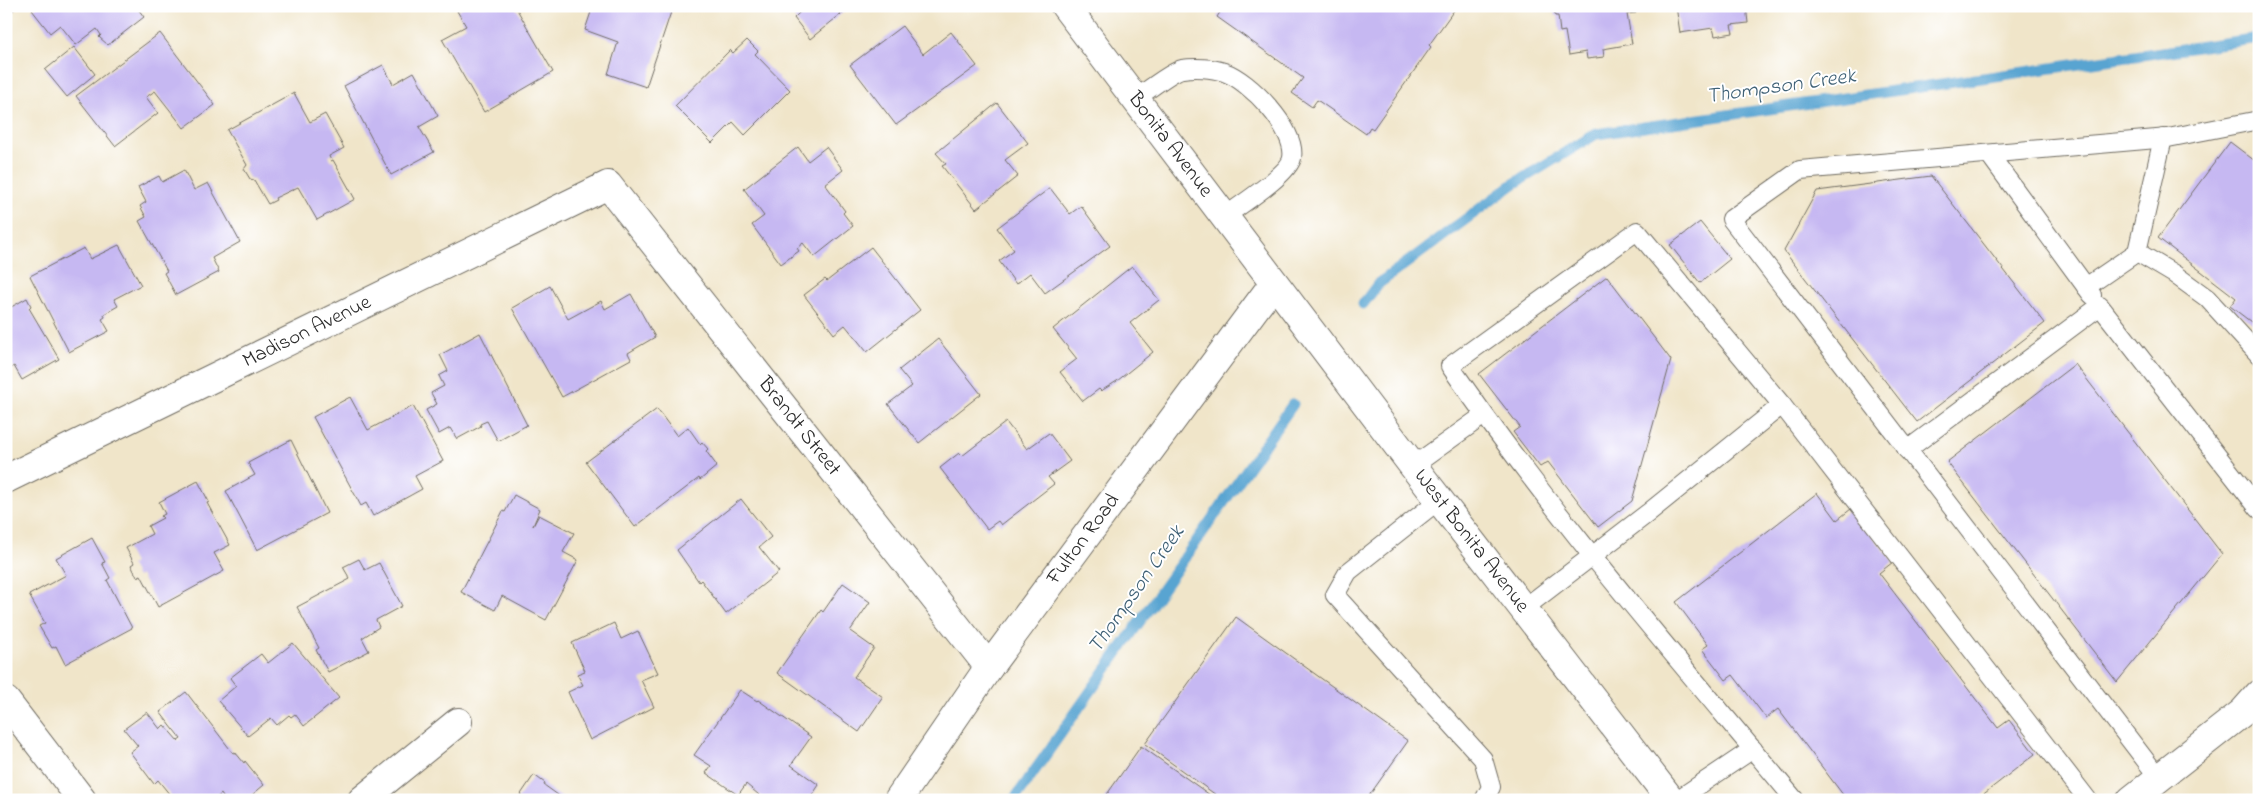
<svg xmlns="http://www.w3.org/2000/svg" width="2265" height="806" viewBox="0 0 2265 806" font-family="'Indie Flower',sans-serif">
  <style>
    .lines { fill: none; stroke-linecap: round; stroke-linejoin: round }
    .stream { stroke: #58a4d1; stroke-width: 11 }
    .building { fill: #c6b8f2 }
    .service-casing { stroke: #706c62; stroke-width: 20 }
    .minor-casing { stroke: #706c62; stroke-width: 30 }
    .secondary-casing { stroke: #706c62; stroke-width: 30 }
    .service { stroke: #fff; stroke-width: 18 }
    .minor { stroke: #fff; stroke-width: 28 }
    .secondary { stroke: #fff; stroke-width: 28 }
    .labels { text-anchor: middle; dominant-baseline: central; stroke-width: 4; stroke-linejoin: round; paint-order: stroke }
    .street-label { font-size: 21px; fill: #2b2b2b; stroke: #fff }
    .water-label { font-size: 22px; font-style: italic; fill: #3f6176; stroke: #fff }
  </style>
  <rect width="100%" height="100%" fill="#fff"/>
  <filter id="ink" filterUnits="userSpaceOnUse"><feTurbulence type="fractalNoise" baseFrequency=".02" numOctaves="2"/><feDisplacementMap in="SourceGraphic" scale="10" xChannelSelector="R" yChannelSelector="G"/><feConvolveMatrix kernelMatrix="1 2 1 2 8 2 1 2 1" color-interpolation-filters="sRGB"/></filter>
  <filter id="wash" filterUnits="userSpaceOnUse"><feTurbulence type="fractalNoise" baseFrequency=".0096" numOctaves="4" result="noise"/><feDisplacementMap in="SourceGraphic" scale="20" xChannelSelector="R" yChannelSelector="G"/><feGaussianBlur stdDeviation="1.12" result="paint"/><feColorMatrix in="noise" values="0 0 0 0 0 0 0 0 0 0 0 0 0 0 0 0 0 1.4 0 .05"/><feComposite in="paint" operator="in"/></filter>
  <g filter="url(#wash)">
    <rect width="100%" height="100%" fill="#f0e5c9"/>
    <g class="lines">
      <g class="stream">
        <polyline points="1363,304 1378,284 1512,185 1596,134 2259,38"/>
        <polyline points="1014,800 1293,404"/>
      </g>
    </g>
    <g id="blocks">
      <g class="building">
        <polygon points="6,6 18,6 6,16"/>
        <polygon points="37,6 136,6 144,17 108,45 99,37 101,35 97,29 76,45 60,25 50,33 32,10"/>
        <polygon points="465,6 515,6 553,72 484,112 442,39 466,26 457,11"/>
        <polygon points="593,6 673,6 646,87 608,74 618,42 585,30"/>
        <polygon points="806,6 851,6 810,39 794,18"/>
        <polygon points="1224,6 1457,6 1429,45 1431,47 1373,129 1370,127 1366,134 1317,100 1312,107 1292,93 1303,78 1217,17"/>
        <polygon points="1553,6 1635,6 1636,13 1627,14 1632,44 1603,49 1604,57 1587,59 1586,52 1569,55 1565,31 1560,32 1558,16 1555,16"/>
        <polygon points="1676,6 1746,6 1748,23 1731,25 1733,33 1715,36 1713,28 1680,33"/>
        <polygon points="902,26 923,54 951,32 977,66 896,125 850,65"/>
        <polygon points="160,33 215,105 184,128 155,91 146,97 158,113 115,146 76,96"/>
        <polygon points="747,40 758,51 755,54 790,90 745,135 733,122 712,143 675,106 730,50 733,53"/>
        <polygon points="74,47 95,74 67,97 45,70"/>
        <polygon points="383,65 393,84 414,72 438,116 419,127 434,152 391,175 344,86"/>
        <polygon points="294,93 310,122 325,114 344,148 329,156 331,161 333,160 355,199 317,220 298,187 275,198 276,200 268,204 254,180 250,179 244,169 247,165 227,130"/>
        <polygon points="997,103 1028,143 1005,160 1018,176 976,209 942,166 946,164 936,153"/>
        <polygon points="2230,142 2259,164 2259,328 2230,306 2236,298 2158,238"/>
        <polygon points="798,147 808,161 826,147 843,170 825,184 845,211 843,213 853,226 814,257 803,243 797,248 799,251 781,264 752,225 764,216 744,189"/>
        <polygon points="184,170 194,190 208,183 240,242 212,258 219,272 176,295 164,273 167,271 139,221 146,217 140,206 146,202 138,187 159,176 162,182"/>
        <polygon points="1931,176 2045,323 1917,422 1784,251 1817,191"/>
        <polygon points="1050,188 1070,214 1081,206 1110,246 1045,293 1030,273 1016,284 999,261 1014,250 997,228"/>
        <polygon points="1700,222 1730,259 1700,283 1670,245"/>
        <polygon points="119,245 141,285 114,299 118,306 104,314 105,317 102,319 109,331 69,352 30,276 84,248 90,259"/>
        <polygon points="871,247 920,310 867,352 845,325 834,334 804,295 825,279 827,281"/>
        <polygon points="1132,266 1159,300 1130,323 1153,352 1117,381 1101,391 1099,389 1083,401 1060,372 1077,359 1053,329"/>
        <polygon points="1607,276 1671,360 1632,501 1598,527 1548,462 1540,467 1513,432 1520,427 1479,374"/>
        <polygon points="550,286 568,319 601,301 605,309 631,294 655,337 628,353 631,359 562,397 512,308"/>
        <polygon points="27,298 31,306 29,308 59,359 22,380 14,366 6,371 6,310"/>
        <polygon points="480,333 527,425 498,441 487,421 480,424 481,426 457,439 450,428 439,434 426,410 437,404 431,393 444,386 439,376 448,371 440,355"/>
        <polygon points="938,339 981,394 919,443 888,404 912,386 899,370"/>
        <polygon points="2075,364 2222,554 2117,682 1947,462"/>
        <polygon points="350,397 368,430 413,406 443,461 415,476 422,489 373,516 366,503 361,506 313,417"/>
        <polygon points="657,409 677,436 688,427 700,444 702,442 708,449 706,451 717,466 700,480 699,478 635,527 586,462"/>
        <polygon points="1006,422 1027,449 1049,433 1070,461 1048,477 1054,484 1001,525 998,521 987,529 940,468 959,453 962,456"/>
        <polygon points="291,440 327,513 257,550 226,491 255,475 248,463"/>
        <polygon points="198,481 209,502 207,503 230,545 214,553 224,571 158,607 141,575 137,577 131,565 134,563 126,548 152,534 148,526 163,518 161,516 165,514 159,502"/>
        <polygon points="1817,493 1837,520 1851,509 1893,562 1879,573 1998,728 2009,720 2035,754 1976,800 1847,800 1778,709 1766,718 1733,675 1726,680 1702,649 1708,645 1676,602"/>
        <polygon points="514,495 540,509 533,526 539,515 574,533 563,552 578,560 546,620 502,596 495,610 461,592 503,511 505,512"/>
        <polygon points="741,499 771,537 759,547 779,572 726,614 701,580 699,582 677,550"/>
        <polygon points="92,538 105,562 102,563 110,578 107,580 132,628 65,664 56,646 52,648 39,626 45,623 29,595 66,575 56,558"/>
        <polygon points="359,559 365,570 379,563 402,606 376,620 379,627 362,638 369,651 328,672 316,650 319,648 297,607 350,579 343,567"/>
        <polygon points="843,583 870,602 850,631 874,648 854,677 883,697 859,732 777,673 821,610 823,612"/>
        <polygon points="1236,617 1408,741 1366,800 1223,800 1145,744"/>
        <polygon points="614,623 621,639 638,631 658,673 641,680 654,707 590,740 568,692 583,685 577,674 585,671 572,643"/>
        <polygon points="293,643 339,698 304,726 295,714 291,717 289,715 277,725 271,718 248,736 218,701 236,686 230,678 261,654 268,663"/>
        <polygon points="740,690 757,701 758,700 811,737 791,765 819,785 809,800 765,800 746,784 738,795 706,773 711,766 694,755"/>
        <polygon points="186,692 233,753 235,752 244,763 245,761 264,785 246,800 225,800 221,794 214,800 174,800 158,780 154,784 130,752 138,746 124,729 147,712 160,729 164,725 178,741 181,739 160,712"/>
        <polygon points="1141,746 1217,800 1103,800"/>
        <polygon points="534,775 545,783 544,785 565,800 517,800"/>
      </g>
    </g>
  </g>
  <g filter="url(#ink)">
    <use href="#blocks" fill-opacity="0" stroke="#706c62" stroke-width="1"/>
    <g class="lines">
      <g class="service-casing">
        <g id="service">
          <path d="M1134,100C1144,93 1172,71 1182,69C1195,67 1212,68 1224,72C1249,80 1297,130 1292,158C1289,174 1239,206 1224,217"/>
          <polyline points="1989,154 2092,295"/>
          <polyline points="2137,252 2163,138"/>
          <polyline points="2086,287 2137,252 2174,274 2207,298 2259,355"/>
          <polyline points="1907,450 2100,306 2259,509"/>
          <polyline points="1413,466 1484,415"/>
          <polyline points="1439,500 1348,572 1335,595 1483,759 1491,787 1484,800"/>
          <polyline points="1523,609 1648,513 1782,405"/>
          <polyline points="2159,778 1731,219 1800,170 2168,138 2259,120"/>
          <polyline points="1677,800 1753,749"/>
          <path d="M1795,800C1677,658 1555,519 1450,366L1637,231L1782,405L2088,800"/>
        </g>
      </g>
      <g class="minor-casing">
        <g id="minor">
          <path id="s1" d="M6,479L608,185L989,667"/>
          <polyline points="6,701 82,800"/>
          <polyline points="362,800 458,722"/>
          <path id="s2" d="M898,800L989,667L1274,283"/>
          <polyline points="2131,800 2243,712 2259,694"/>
        </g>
      </g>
      <g class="secondary-casing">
        <g id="secondary">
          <path id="s3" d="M1065,6L1413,466L1671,800"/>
        </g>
      </g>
      <use href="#service" class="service"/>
      <use href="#minor" class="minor"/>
      <use href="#secondary" class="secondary"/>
    </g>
  </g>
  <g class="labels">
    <g class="street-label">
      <text stroke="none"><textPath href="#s3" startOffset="174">Bonita Avenue</textPath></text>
      <text stroke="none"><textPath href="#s1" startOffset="335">Madison Avenue</textPath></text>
      <text stroke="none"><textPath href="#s1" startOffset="978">Brandt Street</textPath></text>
      <text stroke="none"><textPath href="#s2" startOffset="320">Fulton Road</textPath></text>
      <text stroke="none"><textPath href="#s3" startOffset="672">West Bonita Avenue</textPath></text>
    </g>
    <g class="water-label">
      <text transform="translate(1781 87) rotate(-8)">Thompson Creek</text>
      <text transform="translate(1137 590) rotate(-55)">Thompson Creek</text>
    </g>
  </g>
  <rect width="2265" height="806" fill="none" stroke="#fff" stroke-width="25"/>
</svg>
